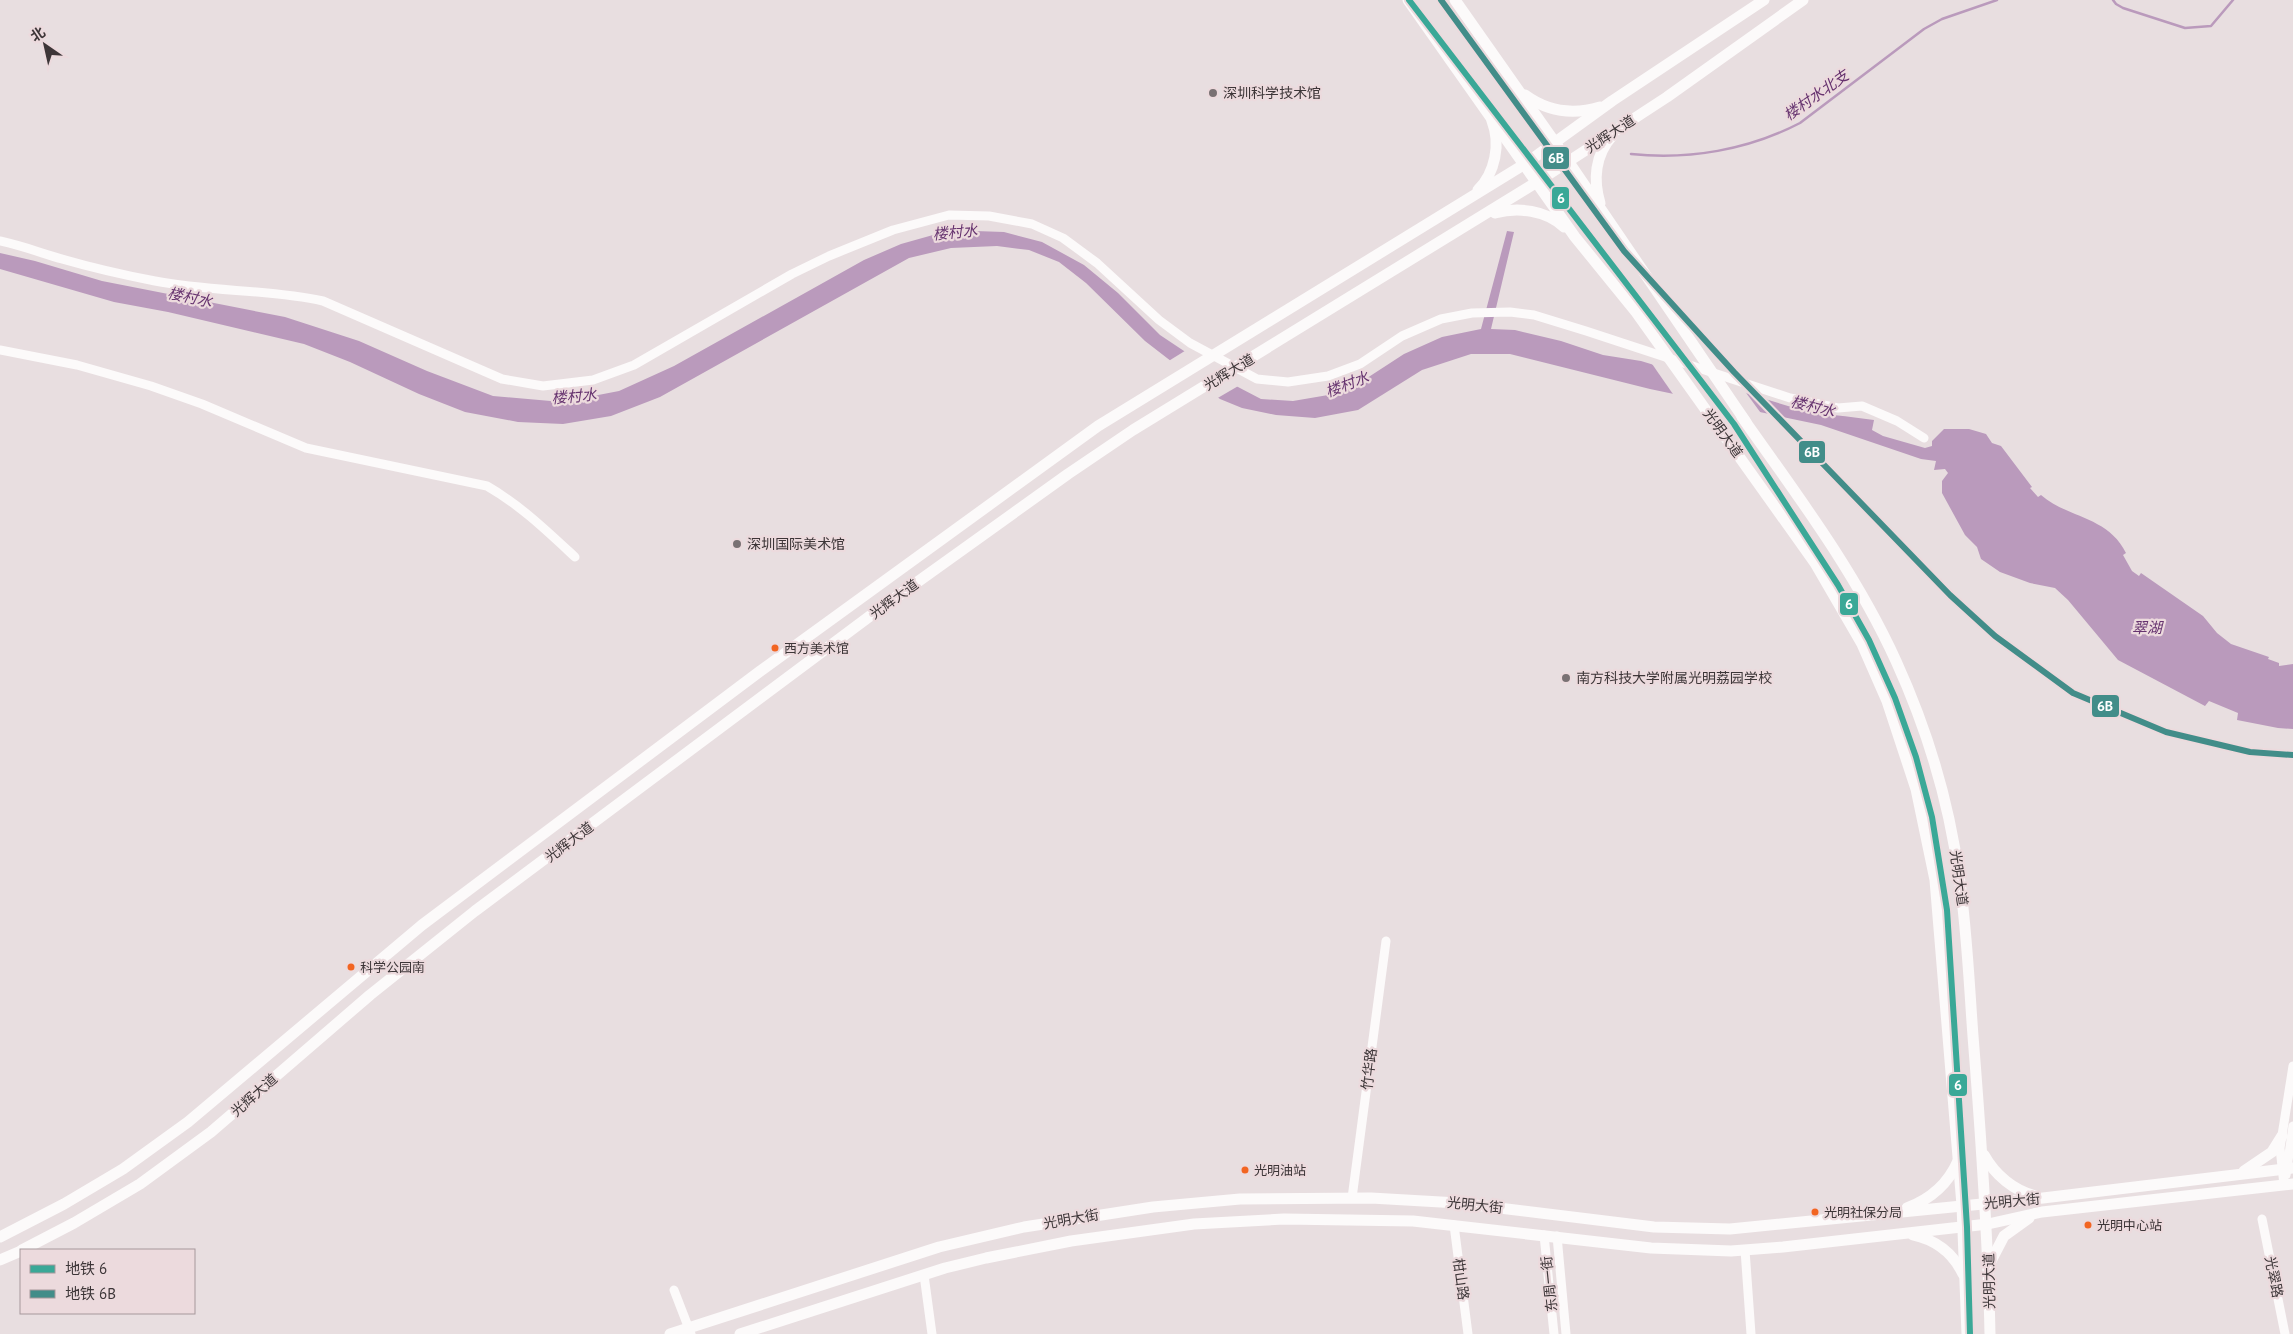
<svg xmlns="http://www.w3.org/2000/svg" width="2293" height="1334" viewBox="0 0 2293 1334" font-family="'PT Sans','Noto Sans SC',sans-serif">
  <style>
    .water { fill: #ba9abc }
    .pier { fill: #e8dee0 }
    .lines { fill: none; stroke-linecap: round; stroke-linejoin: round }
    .stream { stroke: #ba9abc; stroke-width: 2.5 }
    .minor { stroke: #fcfafa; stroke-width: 9 }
    .major { stroke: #fcfafa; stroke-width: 11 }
    .metro-1-casing { stroke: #ecdadd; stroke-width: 10 }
    .metro-2-casing { stroke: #ecdadd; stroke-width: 10 }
    .metro-1 { stroke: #3aa897; stroke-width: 6 }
    .metro-2 { stroke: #428d89; stroke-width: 6 }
    .poi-dot { fill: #797173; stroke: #ecdadd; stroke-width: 2 }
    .bus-dot { fill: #f26522; stroke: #ecdadd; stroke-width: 2 }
    .labels { text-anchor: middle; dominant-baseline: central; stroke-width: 4.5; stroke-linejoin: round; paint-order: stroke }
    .bus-label { font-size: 13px; fill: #3d3638; stroke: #ecdadd; text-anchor: start }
    .poi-label { font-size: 14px; fill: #3d3638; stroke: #ecdadd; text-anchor: start }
    .street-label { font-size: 14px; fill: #3d3638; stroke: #ecdadd }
    .water-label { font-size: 15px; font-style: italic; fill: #66336f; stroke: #ecdadd }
    .line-badge { stroke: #ecdadd; stroke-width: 2 }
    .badge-label { font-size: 14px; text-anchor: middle; font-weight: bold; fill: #fff }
  </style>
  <rect width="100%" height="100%" fill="#e8dee0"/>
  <path class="water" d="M975,231L1004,232L1042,242L1084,265L1118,293L1160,335L1238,387L1261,399L1293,401L1334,394L1364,380L1404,354L1442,337L1481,329L1507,231L1514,232L1491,329L1515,330L1561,341L1603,355L1641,361L1798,409C1823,415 1848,416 1874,420L1872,430L1883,436L1925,448L1932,446V441L1944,429H1969L1986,434L1992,443L2001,446L2032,487L2030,488L2038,497L2041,495C2067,518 2108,516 2126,553L2123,555L2132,571L2139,576L2141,573L2203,616L2217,633L2231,644L2269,657L2268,659L2279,663V666L2293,664V729L2278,728L2237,720L2238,713L2209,701L2205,706L2118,660L2068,600L2055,588L2030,583L2000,572L1981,559L1977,547L1965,535L1942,493V481L1948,473L1945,469L1934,470L1936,461L1921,459L1821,425L1650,389L1510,354H1471L1422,370L1358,410L1315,418L1276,415L1242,408L1220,399L1145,341L1086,283L1059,262L1029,250L997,246L951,248L909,258L660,397L611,416L563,424L518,422L465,412L419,394L350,362L304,344L168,312L114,302L0,269V253L35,261L102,281L285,317L359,341L427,371L493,396L562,402L619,391L674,366L864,260L901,244L933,235Z"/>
  <g class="pier">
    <polygon points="1188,349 1240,385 1216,399 1167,362"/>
    <polygon points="1650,361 1744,390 1763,416 1675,397"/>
  </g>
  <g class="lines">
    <g class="stream">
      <polyline points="2113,0 2116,4 2123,8 2185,28 2211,26 2233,0"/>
      <path d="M1631,154C1689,160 1748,150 1800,123L1924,29L1942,19L1997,0"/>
    </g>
    <g class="minor">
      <path d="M0,241C23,246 41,253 62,259C93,268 124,275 155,281C211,292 268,289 323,301L502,379L543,386L593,380L634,365L792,274L829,256L893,230L949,215L989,216L1032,224L1063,238L1097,263L1159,320L1190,343L1257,379L1288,382L1328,376L1360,364L1402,336L1441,319L1472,313L1510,312L1534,315L1586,331L1790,398L1838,408L1862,406L1897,421L1924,438"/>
      <path d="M0,350L77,365L151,386L202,404L306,448L487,486C520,505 547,531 575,557"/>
      <polyline points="2286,1175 2293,1126"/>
      <polyline points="2284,1185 2280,1148 2293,1066"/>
      <polyline points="1352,1198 1386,941"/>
      <polyline points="2262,1219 2285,1334"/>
      <polyline points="1454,1225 1468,1334"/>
      <polyline points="1544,1235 1554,1334"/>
      <polyline points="1557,1236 1566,1334"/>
      <polyline points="1745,1250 1751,1334"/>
      <polyline points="924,1275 932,1334"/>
      <polyline points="674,1290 691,1334"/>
    </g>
    <g class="major">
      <polyline points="1408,0 1575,237 1636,312 1815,563 1862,644 1887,701 1916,789 1935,880 1962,1205 1967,1334"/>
      <polyline points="1455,0 1568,161 1746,422"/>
      <path d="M1525,95C1548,112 1573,115 1600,107"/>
      <path d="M1478,190C1495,173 1501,144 1492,121"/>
      <path d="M1600,203C1593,180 1595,155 1612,136"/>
      <path d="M1495,213C1518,207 1546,210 1564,227"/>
      <path d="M1742,417C1798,496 1856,573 1896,661C1927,729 1949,802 1959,876C1967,929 1969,983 1973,1036C1981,1136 1988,1234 1990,1334"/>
      <path d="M1984,1155C1995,1175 2014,1191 2036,1196"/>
      <polyline points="2244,1171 2272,1152 2282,1136"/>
      <path d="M1907,1208C1931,1199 1948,1184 1958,1161"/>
      <path d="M1913,1235C1936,1240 1953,1253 1963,1274"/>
      <polyline points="0,1237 64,1204 123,1169 188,1122 422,925 759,672 1098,426 1525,164 1612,101 1764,0"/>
      <polyline points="22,1250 74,1223 140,1184 211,1132 370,995 475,911 870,616 1068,474 1133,430 1537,182 1667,97 1803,0"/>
      <polyline points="0,1260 21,1251"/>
      <polyline points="1990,1263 2004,1236 2029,1218"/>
      <polyline points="670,1334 939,1247 1024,1227 1153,1207 1240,1199 1371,1198 1458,1203 1654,1227 1730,1229 2043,1198 2293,1168"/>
      <polyline points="740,1334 945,1268 986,1258 1071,1241 1194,1224 1284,1219 1413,1221 1651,1248 1731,1251 1783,1247 1988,1224 2042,1212 2293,1184"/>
    </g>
    <g class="metro-1-casing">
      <polyline id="metro-1" points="1409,0 1734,424 1838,585 1869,640 1895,698 1916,757 1932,817 1947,910 1967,1227 1970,1334"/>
    </g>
    <g class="metro-2-casing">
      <polyline id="metro-2" points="1441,0 1624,251 1734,372 1950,595 1995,636 2073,693 2166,732 2250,752 2293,755"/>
    </g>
    <use href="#metro-1" class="metro-1"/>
    <use href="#metro-2" class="metro-2"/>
  </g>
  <g class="poi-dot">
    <circle cx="1213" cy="93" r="5"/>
    <circle cx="737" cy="544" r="5"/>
    <circle cx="1566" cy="678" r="5"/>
  </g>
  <g class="bus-dot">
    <circle cx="775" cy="648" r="4.5"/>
    <circle cx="351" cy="967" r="4.5"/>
    <circle cx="1245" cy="1170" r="4.5"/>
    <circle cx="1815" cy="1212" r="4.5"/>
    <circle cx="2088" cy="1225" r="4.5"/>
  </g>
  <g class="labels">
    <g class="bus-label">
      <text x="784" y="648">西方美术馆</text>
      <text x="360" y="967">科学公园南</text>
      <text x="1254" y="1170">光明油站</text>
      <text x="1824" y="1212">光明社保分局</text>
      <text x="2097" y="1225">光明中心站</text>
    </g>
    <g class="poi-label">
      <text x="1223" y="93">深圳科学技术馆</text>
      <text x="747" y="544">深圳国际美术馆</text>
      <text x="1576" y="678">南方科技大学附属光明荔园学校</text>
    </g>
    <g class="street-label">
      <text transform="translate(1610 134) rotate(-33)">光辉大道</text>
      <text transform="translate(1229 372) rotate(-31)">光辉大道</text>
      <text transform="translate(1723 433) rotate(54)">光明大道</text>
      <text transform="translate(894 599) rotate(-36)">光辉大道</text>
      <text transform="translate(569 842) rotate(-37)">光辉大道</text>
      <text transform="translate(1959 878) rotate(82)">光明大道</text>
      <text transform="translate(1369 1069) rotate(-83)">竹华路</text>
      <text transform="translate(254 1095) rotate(-41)">光辉大道</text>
      <text transform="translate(2012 1201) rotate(-5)">光明大街</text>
      <text transform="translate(1475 1205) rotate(6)">光明大街</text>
      <text transform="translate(1071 1219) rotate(-10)">光明大街</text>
      <text transform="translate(2274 1277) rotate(79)">光翠路</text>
      <text transform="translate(1461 1279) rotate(82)">柑山路</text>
      <text transform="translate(1989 1281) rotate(-91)">光明大道</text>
      <text transform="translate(1549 1284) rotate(-96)">东周一街</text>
    </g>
    <g class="water-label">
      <text transform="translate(1816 95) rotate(-35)">楼村水北支</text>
      <text transform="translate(955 232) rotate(-6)">楼村水</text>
      <text transform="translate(190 297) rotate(12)">楼村水</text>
      <text transform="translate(1347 384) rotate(-21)">楼村水</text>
      <text transform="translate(574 396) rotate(-5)">楼村水</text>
      <text transform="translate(1813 406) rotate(14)">楼村水</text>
      <text x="2147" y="627">翠湖</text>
    </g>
  </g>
  <g class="line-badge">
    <rect x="1542" y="146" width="28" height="24" rx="5" fill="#428d89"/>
    <rect x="1551" y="186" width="19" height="24" rx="5" fill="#3aa897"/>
    <rect x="1798" y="440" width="28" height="24" rx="5" fill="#428d89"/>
    <rect x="1839" y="592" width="20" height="24" rx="5" fill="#3aa897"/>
    <rect x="2091" y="694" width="29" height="24" rx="5" fill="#428d89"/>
    <rect x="1948" y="1073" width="20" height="24" rx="5" fill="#3aa897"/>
  </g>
  <g class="badge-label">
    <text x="1556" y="163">6B</text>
    <text x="1561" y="203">6</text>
    <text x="1812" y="457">6B</text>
    <text x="1849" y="609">6</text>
    <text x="2105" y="711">6B</text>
    <text x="1958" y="1090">6</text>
  </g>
  <rect x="20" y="1249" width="175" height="65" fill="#ecdadd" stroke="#a6989b"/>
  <rect x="30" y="1265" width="25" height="8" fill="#3aa897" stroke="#a6989b"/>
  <text x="65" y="1274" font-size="15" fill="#3d3638">地铁 6</text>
  <rect x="30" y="1290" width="25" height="8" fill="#428d89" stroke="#a6989b"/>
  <text x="65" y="1299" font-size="15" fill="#3d3638">地铁 6B</text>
  <g transform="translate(45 45) rotate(326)" stroke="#ecdadd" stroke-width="4" paint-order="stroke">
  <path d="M0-4L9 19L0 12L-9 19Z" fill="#3d3638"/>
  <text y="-8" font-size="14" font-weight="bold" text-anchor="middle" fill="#3d3638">北</text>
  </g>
</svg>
